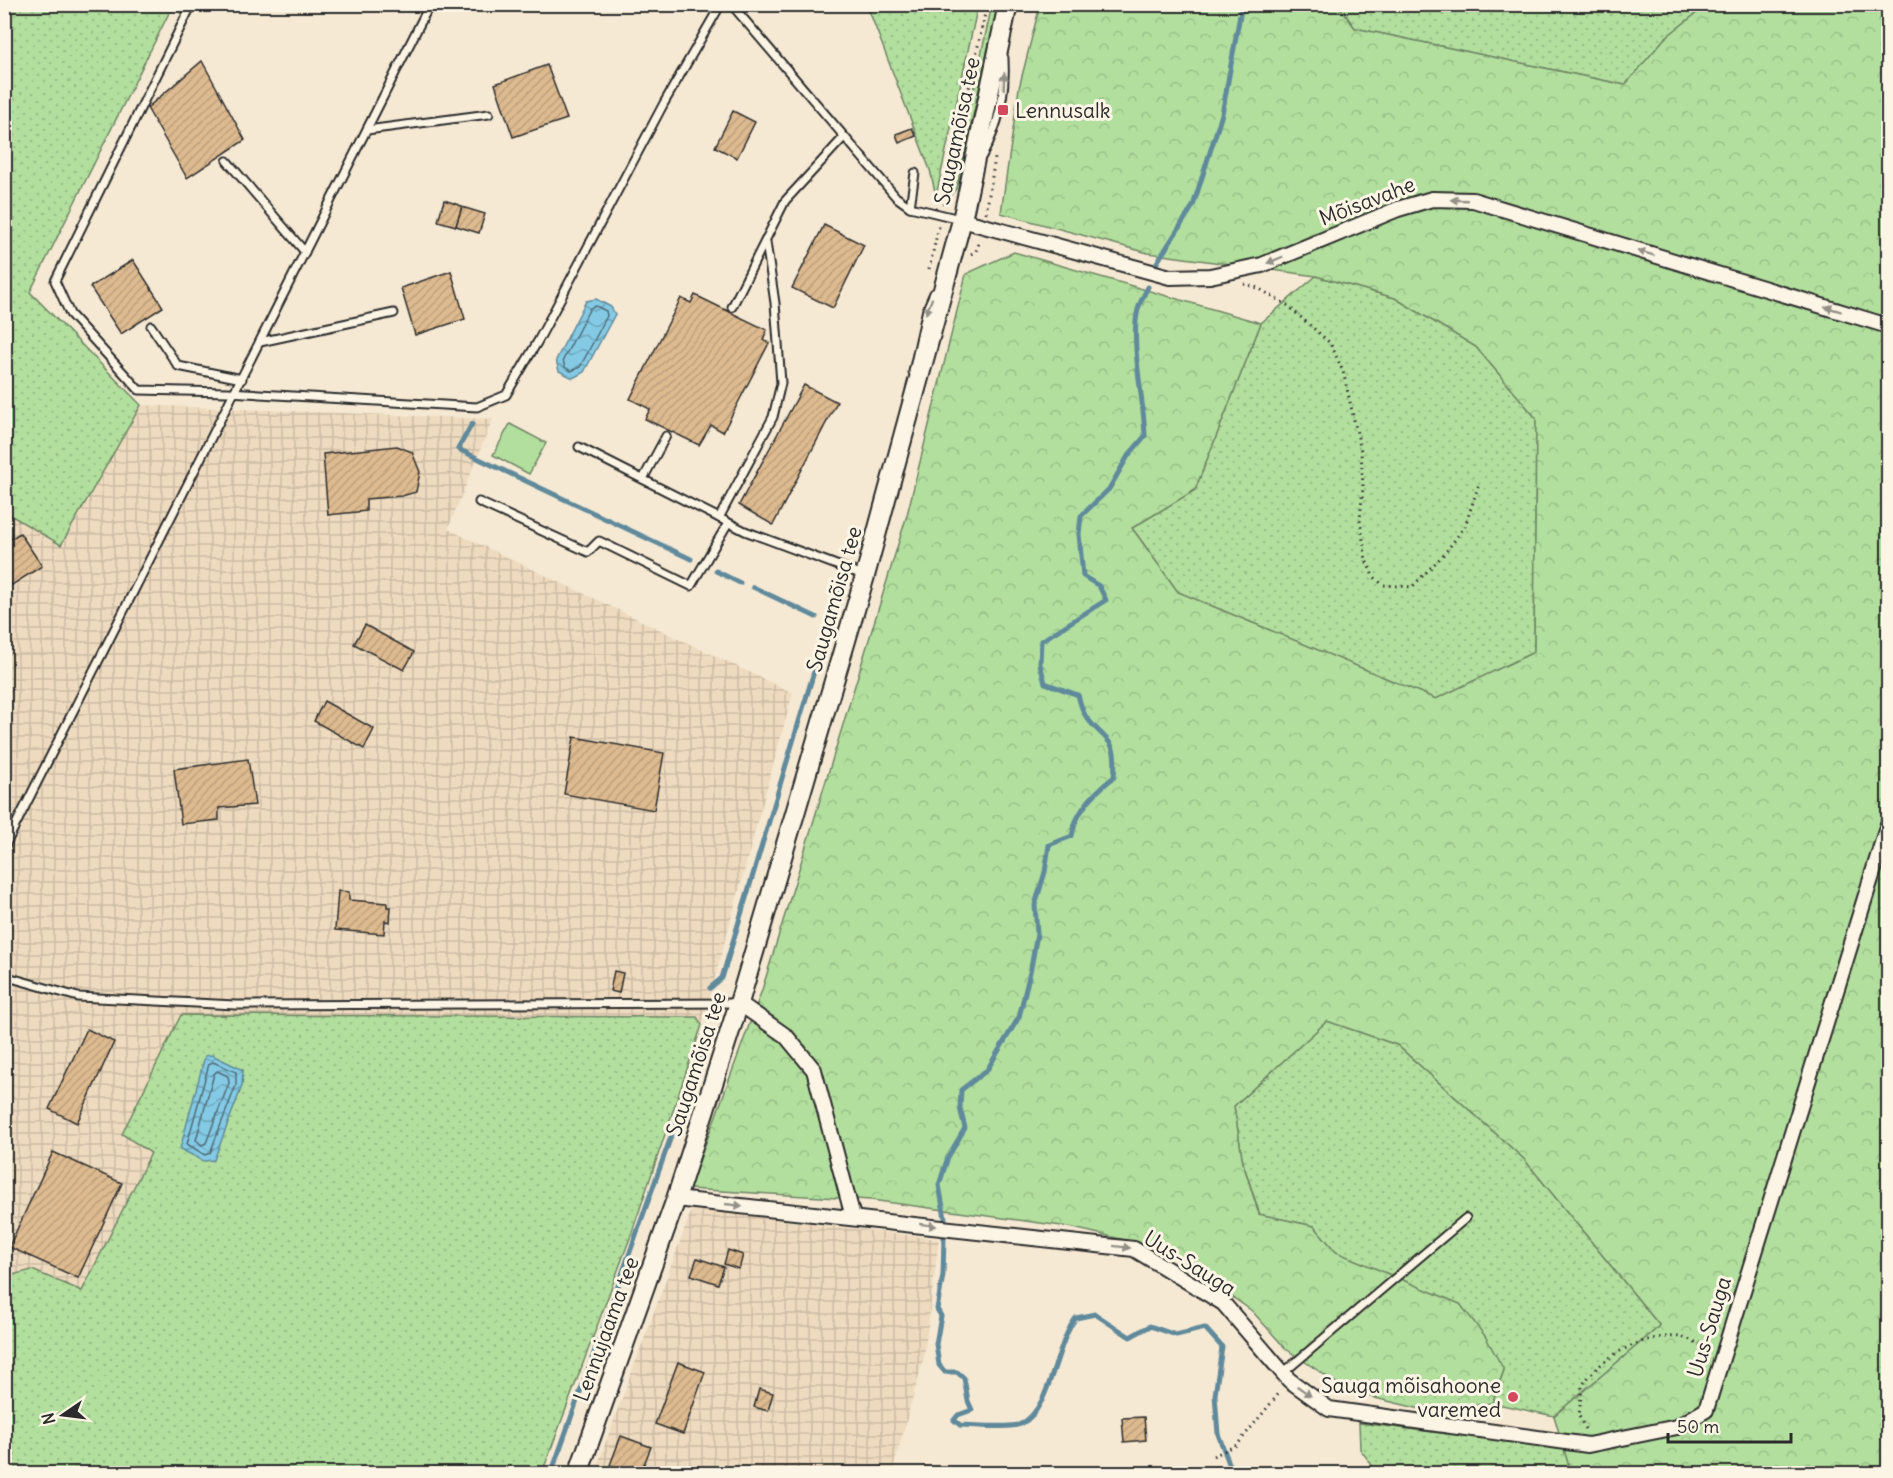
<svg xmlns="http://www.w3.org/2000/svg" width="1893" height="1478" viewBox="0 0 1893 1478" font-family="Delius,sans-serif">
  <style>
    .industrial { fill: url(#industrial-grid) }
    .grass { fill: url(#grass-dots); stroke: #6e8564; stroke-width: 1.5 }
    .forest { fill: url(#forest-crowns); stroke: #6e8564; stroke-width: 1.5 }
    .park { fill: #b2df9e; stroke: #6e8564; stroke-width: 1.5 }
    .water { fill: url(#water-waves); stroke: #608a9b; stroke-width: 1.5 }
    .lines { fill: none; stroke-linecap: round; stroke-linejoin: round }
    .shore { stroke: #4f6b75; stroke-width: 1.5 }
    .stream { stroke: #608a9b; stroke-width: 5 }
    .building { fill: url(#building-hatch); stroke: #2b2b2b; stroke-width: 1.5 }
    .lane-casing { stroke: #2b2b2b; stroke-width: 11 }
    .street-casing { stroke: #2b2b2b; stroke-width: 18 }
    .secondary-casing { stroke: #2b2b2b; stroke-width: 22 }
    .path { stroke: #2b2b2b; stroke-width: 3; stroke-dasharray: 1.5 4.5; stroke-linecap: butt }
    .lane { stroke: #fcf5e5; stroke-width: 7 }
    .street { stroke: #fcf5e5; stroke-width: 14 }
    .secondary { stroke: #fcf5e5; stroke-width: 18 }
    .oneway { fill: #949088 }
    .poi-dot { fill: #d1495b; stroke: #fcf5e5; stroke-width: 2 }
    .labels { text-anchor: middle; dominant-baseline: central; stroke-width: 6; stroke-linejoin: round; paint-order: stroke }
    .poi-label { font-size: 21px; fill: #2b2b2b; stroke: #fcf5e5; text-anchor: start }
    .street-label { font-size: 21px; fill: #2b2b2b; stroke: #fcf5e5 }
  </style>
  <defs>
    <pattern id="industrial-grid" width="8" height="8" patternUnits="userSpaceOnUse" patternTransform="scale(1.5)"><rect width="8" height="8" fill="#eedbbf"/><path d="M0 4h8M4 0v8" fill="none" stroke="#ccbca4"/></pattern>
    <pattern id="grass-dots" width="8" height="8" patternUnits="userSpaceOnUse" patternTransform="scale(1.5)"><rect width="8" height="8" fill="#b2df9e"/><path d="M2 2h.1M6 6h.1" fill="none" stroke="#99c088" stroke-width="1.8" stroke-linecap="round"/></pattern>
    <pattern id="forest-crowns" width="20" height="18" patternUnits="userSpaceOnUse" patternTransform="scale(1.5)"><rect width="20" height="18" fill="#b2df9e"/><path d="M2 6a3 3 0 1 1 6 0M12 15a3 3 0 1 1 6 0" fill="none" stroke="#99c088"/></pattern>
    <pattern id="water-waves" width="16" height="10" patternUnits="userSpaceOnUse" patternTransform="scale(1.5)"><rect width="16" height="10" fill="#84cae5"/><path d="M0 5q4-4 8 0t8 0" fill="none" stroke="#6ca4ba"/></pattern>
    <pattern id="building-hatch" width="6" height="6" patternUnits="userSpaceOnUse" patternTransform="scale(1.5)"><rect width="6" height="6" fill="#ddba8f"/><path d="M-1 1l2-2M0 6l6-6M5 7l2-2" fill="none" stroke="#bea07c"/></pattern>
  </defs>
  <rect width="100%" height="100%" fill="#f6e9d4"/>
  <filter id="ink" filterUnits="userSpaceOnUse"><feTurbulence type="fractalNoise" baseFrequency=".0167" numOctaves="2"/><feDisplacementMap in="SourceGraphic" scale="12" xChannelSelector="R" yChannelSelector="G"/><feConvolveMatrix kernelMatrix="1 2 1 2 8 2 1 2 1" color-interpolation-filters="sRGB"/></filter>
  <g filter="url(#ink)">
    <g class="industrial">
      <polygon points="141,405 493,419 448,529 793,693 702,1025 696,1017 182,1015 151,1153 82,1291 32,1270 5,1277 4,512 61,544"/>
      <polygon points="692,1209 939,1239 924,1357 892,1473 594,1474"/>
    </g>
    <g class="grass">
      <polygon points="5,4 173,5 30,292 141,405 61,545 5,512"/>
      <polygon points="867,5 978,5 936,196 930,170"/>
      <polygon points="992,5 998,5 960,174 956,189 950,196"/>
      <polygon points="1338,5 1707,5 1665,38 1626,85 1355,28"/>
      <polygon points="1316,276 1395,298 1476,347 1536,418 1534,652 1436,699 1178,592 1132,528 1195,490 1261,323"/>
      <polygon points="181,1015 697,1017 702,1025 630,1238 542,1473 5,1473 4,1277 32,1270 82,1291 151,1153 122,1134"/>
      <polygon points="1327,1021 1397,1045 1524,1159 1660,1326 1554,1416 1492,1403 1504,1370 1460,1304 1336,1252 1314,1226 1260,1215 1243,1163 1234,1106"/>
      <polygon points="1359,1423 1564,1448 1571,1473 1378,1473 1360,1449"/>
    </g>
    <polygon class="forest" points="1040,5 1338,5 1355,28 1625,85 1665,38 1707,5 1888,5 1888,1473 1571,1473 1554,1416 1660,1326 1524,1159 1397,1045 1327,1021 1234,1106 1243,1163 1259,1214 1314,1226 1336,1252 1460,1304 1485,1336 1504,1370 1492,1403 1429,1411 1350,1392 1286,1349 1252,1311 1164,1249 1069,1227 871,1200 689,1189 762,990 907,515 966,274 1014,252 1261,323 1195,490 1132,528 1178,592 1436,699 1534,652 1536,418 1476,347 1395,298 1316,276 1148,253 1001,213 1019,88"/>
    <polygon class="park" points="510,424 546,443 529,474 493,455"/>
    <g class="water">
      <polygon points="596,299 611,307 615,314 584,372 573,378 559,371 556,360 586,301"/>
      <polygon points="212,1055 243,1070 242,1086 214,1160 204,1161 180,1149 205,1056"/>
    </g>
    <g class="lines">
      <g class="shore">
        <polygon points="596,306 606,311 607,316 580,367 571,371 565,367 563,360 590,308"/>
        <polygon points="213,1062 236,1072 236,1085 210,1153 205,1155 187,1144 209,1064"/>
        <polygon points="217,1071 228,1076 229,1083 206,1143 202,1145 196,1140 214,1074"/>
      </g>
      <g class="stream">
        <polyline points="1156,264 1193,206 1222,114 1242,4"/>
        <polyline points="472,424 458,449 691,559"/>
        <polyline points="716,571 740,583"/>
        <polyline points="753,587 816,617"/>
        <polyline points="710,988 722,978 840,585"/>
        <path d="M945,1218L939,1185L948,1157L965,1128L960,1108L961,1090L987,1070L1019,1017L1031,968L1037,934L1035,905L1045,872L1049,845L1072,836C1075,812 1096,791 1114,777C1118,737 1107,744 1087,718C1082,712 1080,702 1078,695L1045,683L1040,664L1041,641L1106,600L1099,586L1083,576L1079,534L1081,516L1109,489L1128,456L1145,436C1144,400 1131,346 1137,314C1138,305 1144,295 1148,287"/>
        <path d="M944,1237L943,1275L937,1309L941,1316L936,1344L939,1365L945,1372H957L964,1378L968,1401L972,1410L958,1415L954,1420L960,1425C975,1425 1009,1429 1021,1424C1051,1410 1055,1344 1076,1318L1095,1314L1130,1337L1150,1326L1176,1335L1205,1328L1222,1347L1215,1395L1218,1434L1233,1474"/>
        <polyline points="551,1474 705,1041"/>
      </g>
    </g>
    <g class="building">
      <polygon points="202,61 245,140 187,178 147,108"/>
      <polygon points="547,65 567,119 513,137 495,84"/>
      <polygon points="733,111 755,122 737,158 715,147"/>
      <polygon points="912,128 916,136 899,143 896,134"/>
      <polygon points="444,200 462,206 456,226 438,221"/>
      <polygon points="462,207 485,214 479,233 456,226"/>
      <polygon points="824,225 864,245 833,308 792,288"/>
      <polygon points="133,260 163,307 121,334 90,287"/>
      <polygon points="451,271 465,319 415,335 401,288"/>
      <polygon points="695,295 767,330 763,340 769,343 723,432 711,425 699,445 645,419 650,409 630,399 681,298 691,303"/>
      <polygon points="804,385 837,402 773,525 739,505"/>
      <polygon points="397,446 412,452 420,472 416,492 402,496 366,499 366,511 328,515 323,454"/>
      <polygon points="20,533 42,566 4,590 4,543"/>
      <polygon points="365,625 414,652 404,670 354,644"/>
      <polygon points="324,701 374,729 364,749 314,721"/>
      <polygon points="574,737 664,753 654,810 564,794"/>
      <polygon points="248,759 255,805 219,808 219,820 181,824 174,769"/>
      <polygon points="338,891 349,892 349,900 387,903 387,907 391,907 390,922 385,921 384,934 335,930"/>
      <polygon points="614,971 623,973 619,993 610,991"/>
      <polygon points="87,1029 114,1042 77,1123 49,1109"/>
      <polygon points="53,1152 122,1183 78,1278 9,1247"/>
      <polygon points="728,1250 743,1255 739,1269 724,1264"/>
      <polygon points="697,1258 724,1267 718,1284 691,1275"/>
      <polygon points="678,1362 705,1372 683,1434 655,1424"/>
      <polygon points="759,1389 773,1393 768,1411 754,1407"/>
      <polygon points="1144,1417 1146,1440 1124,1442 1122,1418"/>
      <polygon points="621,1436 651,1447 640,1474 631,1474 610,1465"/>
    </g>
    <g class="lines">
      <g class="lane-casing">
        <g id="lane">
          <polyline points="192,4 55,281 70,314 139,390 228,392 477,407 506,395 538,341 664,103 721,4"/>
          <polyline points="731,4 896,197 910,207 960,219"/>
          <polyline points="367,130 489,114"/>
          <path d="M982,156C999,126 1006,92 1004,58"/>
          <polyline points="227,161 305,252"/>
          <polyline points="910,207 915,173"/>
          <polyline points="732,307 785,201 844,137"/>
          <polyline points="151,326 178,366 242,379"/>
          <polyline points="260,342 394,313"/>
          <polyline points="913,372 927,309 934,293"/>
          <polyline points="579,447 745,531 863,575"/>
          <polyline points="643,479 666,436"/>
          <polyline points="479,502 588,552 599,541 691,586 728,523"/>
          <polyline points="719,518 773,417 781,383 775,303 766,242"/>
          <polyline points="4,848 430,4"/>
          <polyline points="4,976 78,997 235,1005 736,1003"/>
          <polyline points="1283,1373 1466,1218"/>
        </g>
      </g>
      <g class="street-casing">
        <g id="street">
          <polyline points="962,220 1170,277 1210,276 1262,265 1398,209 1432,199 1473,200 1888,326"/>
          <polyline points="739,1003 786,1036 814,1070 853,1217"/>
          <polyline points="676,1199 1134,1249 1223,1303 1289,1380 1329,1409 1588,1445 1677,1427 1706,1410 1888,824"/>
        </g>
      </g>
      <g class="secondary-casing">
        <polyline id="secondary" points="578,1474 676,1199 739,1003 865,576 962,220 1008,4"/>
      </g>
      <g class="path">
        <polyline points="944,205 987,4"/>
        <polyline points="986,213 995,158"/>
        <polyline points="971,254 976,251 980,240"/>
        <polyline points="929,269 939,226"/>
        <polyline points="1244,284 1258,288 1287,305 1330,343 1343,371 1361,451 1363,487 1360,520 1366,560 1373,576 1383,585 1412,587 1445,553 1465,526 1479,484"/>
        <path d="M1585,1429L1579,1416L1582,1386C1601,1356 1643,1334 1679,1337C1689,1338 1701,1345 1710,1349"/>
        <polyline points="1213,1456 1237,1445 1280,1392"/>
      </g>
      <use href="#lane" class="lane"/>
      <use href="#street" class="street"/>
      <use href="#secondary" class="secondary"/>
    </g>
    <defs><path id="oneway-solid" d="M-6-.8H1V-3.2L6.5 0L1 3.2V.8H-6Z" transform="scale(1.5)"/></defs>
    <g class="oneway">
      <use href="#oneway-solid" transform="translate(1004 81) rotate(-88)"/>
      <use href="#oneway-solid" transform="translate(1459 200) rotate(-178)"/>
      <use href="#oneway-solid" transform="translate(1646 253) rotate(-163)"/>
      <use href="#oneway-solid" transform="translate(1275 260) rotate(157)"/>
      <use href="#oneway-solid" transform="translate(929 306) rotate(112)"/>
      <use href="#oneway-solid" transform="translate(1833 309) rotate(-163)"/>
      <use href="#oneway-solid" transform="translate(734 1205) rotate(6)"/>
      <use href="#oneway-solid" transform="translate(928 1225) rotate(7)"/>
      <use href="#oneway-solid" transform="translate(1122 1247) rotate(7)"/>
      <use href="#oneway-solid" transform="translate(1304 1391) rotate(35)"/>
    </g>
  </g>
  <g class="poi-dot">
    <rect x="997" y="104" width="12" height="12" rx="3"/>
    <circle cx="1513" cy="1397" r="6"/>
  </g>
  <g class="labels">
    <g class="poi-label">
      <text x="1015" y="110">Lennusalk</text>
      <text x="1501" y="1385" text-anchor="end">Sauga mõisahoone<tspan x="1501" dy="24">varemed</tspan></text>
    </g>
    <g class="street-label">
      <text transform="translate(957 131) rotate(-78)">Saugamõisa tee</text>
      <text transform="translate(1367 201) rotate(-21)">Mõisavahe</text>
      <text transform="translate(834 599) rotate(-74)">Saugamõisa tee</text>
      <text transform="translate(696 1064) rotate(-72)">Saugamõisa tee</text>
      <text transform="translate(1190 1263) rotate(32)">Uus-Sauga</text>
      <text transform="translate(1709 1327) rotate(-73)">Uus-Sauga</text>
      <text transform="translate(606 1329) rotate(-70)">Lennujaama tee</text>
    </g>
  </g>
  <rect width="1893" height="1478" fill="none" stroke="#fcf5e5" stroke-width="24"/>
  <rect x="12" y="12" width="1869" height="1454" fill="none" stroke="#2b2b2b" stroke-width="2" filter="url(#ink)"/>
  <g transform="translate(63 1415) rotate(256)" stroke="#fcf5e5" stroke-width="4.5" paint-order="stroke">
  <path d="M0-4.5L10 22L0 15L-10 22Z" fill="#2b2b2b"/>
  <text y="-9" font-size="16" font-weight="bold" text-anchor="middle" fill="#2b2b2b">N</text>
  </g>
  <path d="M1668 1433v9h123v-9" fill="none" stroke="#2b2b2b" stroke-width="3"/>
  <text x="1677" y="1433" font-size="18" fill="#2b2b2b" stroke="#fcf5e5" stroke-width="4.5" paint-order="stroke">50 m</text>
</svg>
